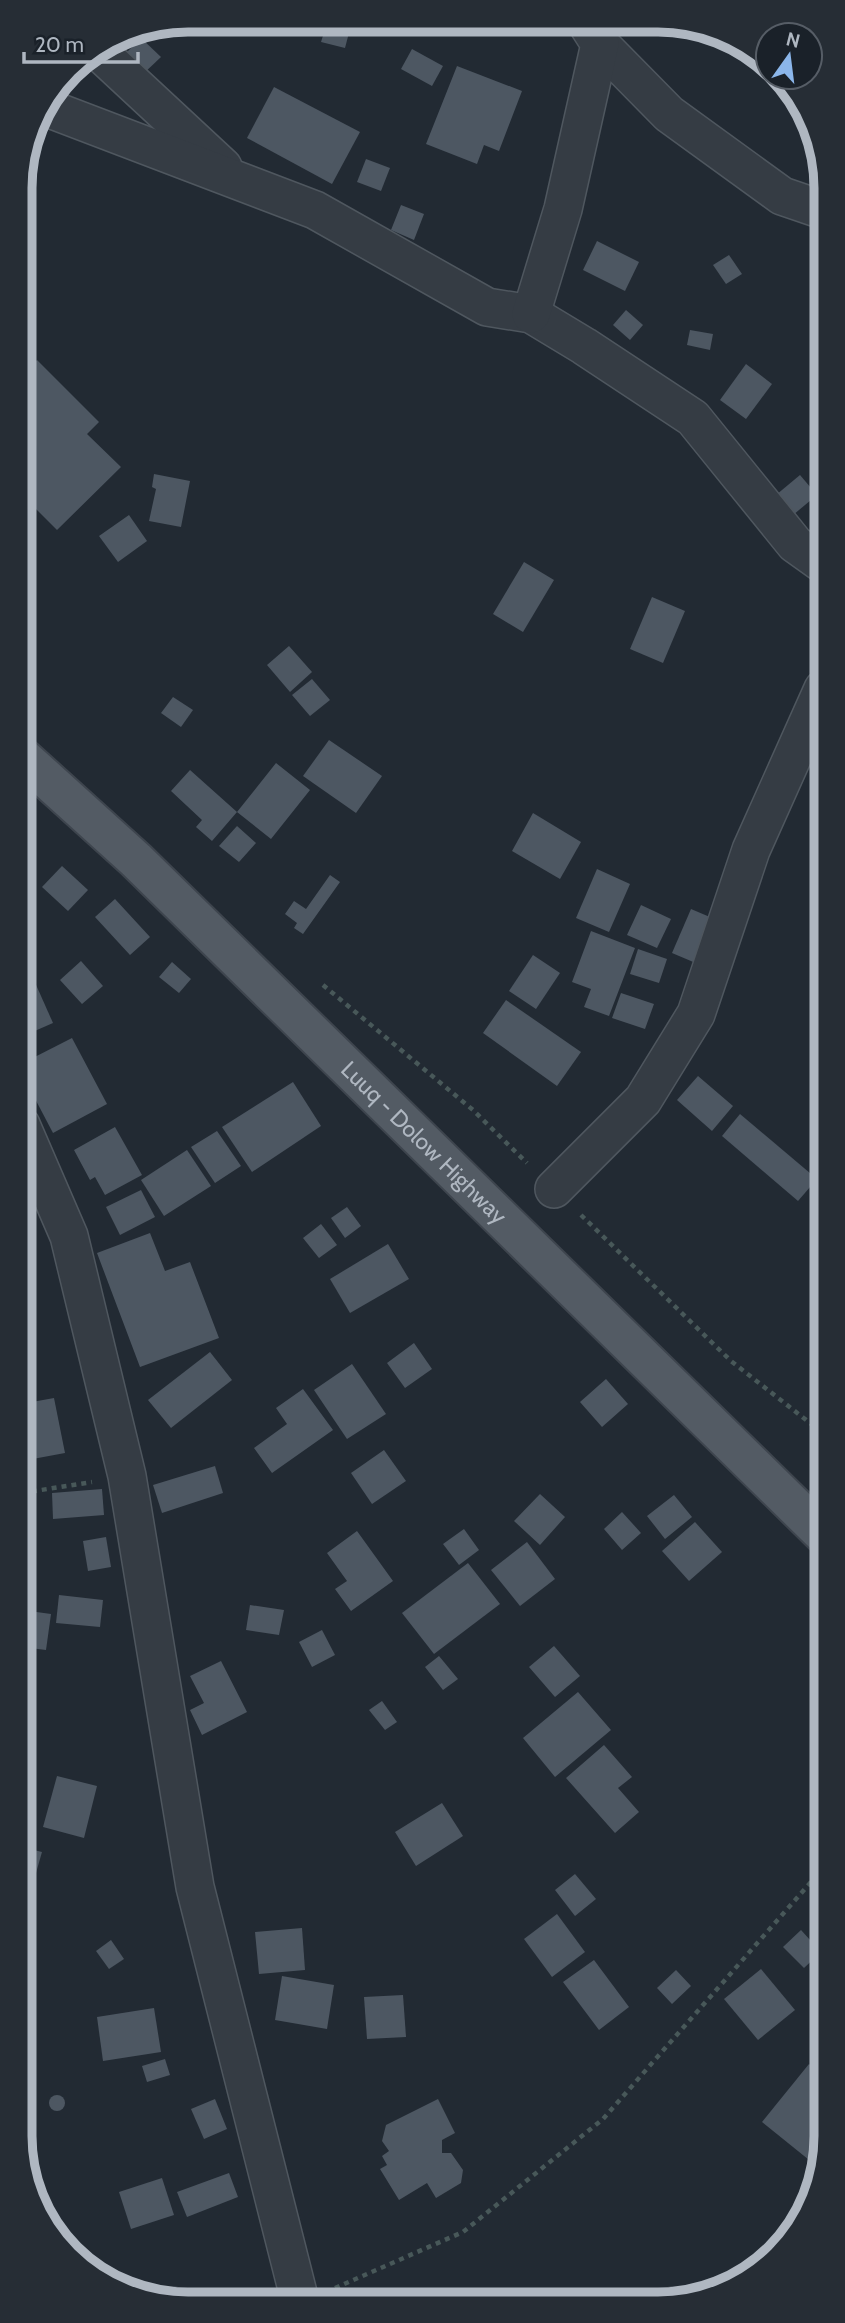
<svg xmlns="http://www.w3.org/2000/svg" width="845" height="2323" viewBox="0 0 845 2323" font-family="Cabin,sans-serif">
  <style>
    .building { fill: #4d5762 }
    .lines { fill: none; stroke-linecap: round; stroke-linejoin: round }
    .street-casing { stroke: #4f575f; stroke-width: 40 }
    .primary-casing { stroke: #3e454e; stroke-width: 42 }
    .path { stroke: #485859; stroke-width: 4.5; stroke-dasharray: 5 5; stroke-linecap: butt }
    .street { stroke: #353c44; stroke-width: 37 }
    .primary { stroke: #535b64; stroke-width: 38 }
    .labels { text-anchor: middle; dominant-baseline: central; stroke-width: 5; stroke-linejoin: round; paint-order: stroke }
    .street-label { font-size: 23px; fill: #afb7c1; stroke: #1a2129 }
    .rim { fill: none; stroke: #afb7c1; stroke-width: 9 }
  </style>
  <rect width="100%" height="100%" fill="#222a33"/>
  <g class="building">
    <polygon points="328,20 351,25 345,48 321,42"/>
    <polygon points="141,38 161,57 142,75 123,56"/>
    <polygon points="412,49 443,66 432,86 401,69"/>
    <polygon points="457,66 522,91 499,151 484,145 477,164 426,144"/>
    <polygon points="274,87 360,132 332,184 247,138"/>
    <polygon points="366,159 390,168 381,191 357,182"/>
    <polygon points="401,205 424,214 414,240 391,230"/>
    <polygon points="597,241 639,262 625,291 583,270"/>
    <polygon points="729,255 742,274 726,284 713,265"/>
    <polygon points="626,310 643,325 630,340 613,325"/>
    <polygon points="690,330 713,334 710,350 687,345"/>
    <polygon points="37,360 99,422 87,434 121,467 57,530 20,493 20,377"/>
    <polygon points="746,364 772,384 746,419 720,400"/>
    <polygon points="154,474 190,481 181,527 149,521 156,489 152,487"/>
    <polygon points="800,475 817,495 793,515 776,495"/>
    <polygon points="129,515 147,541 118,562 99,536"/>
    <polygon points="524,562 554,580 523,632 493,614"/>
    <polygon points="20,583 31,598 20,606"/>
    <polygon points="652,597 685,611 663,663 630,649"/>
    <polygon points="289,646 312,672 290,692 267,665"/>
    <polygon points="312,679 330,700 310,716 292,695"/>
    <polygon points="173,697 193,710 181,727 161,713"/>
    <polygon points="329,740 382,776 356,813 303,776"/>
    <polygon points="276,763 310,790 271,839 237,812 212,841 196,827 202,820 171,791 190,770 237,812"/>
    <polygon points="533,813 581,842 560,879 512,851"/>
    <polygon points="237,826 256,843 239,862 219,846"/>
    <polygon points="62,866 88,890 68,911 42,887"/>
    <polygon points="597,869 630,884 609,932 576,918"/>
    <polygon points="330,875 340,882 303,934 294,928 297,923 285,914 294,901 306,909"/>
    <polygon points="115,899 150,937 130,955 95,917"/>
    <polygon points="641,905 671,919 657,948 627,935"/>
    <polygon points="691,909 717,920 698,964 672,953"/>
    <polygon points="591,931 635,948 609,1016 584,1007 591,989 572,982"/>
    <polygon points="638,949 667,959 659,983 630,974"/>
    <polygon points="21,951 53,1023 21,1037"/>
    <polygon points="533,955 560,973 536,1009 509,991"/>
    <polygon points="81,961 103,986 82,1004 60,980"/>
    <polygon points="172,962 191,979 179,993 159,977"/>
    <polygon points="621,993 654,1004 645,1029 612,1018"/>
    <polygon points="506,1000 581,1052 557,1086 483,1033"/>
    <polygon points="72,1038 107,1104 53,1133 21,1072 21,1064"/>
    <polygon points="698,1076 733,1106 712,1131 677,1100"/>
    <polygon points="293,1082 321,1126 252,1172 222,1127"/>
    <polygon points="740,1114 817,1179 798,1201 722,1136"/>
    <polygon points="115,1127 142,1175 105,1195 95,1177 90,1180 74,1150"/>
    <polygon points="217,1131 241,1166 215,1183 191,1147"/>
    <polygon points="187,1150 211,1186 164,1216 141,1180"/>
    <polygon points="141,1190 155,1217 120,1235 106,1207"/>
    <polygon points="347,1207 361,1226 345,1238 331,1218"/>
    <polygon points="321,1224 337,1245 319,1258 303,1238"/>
    <polygon points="150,1233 165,1271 190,1262 219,1338 140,1367 97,1253"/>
    <polygon points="388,1244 409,1279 350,1313 330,1279"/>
    <polygon points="414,1343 432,1369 405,1388 387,1363"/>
    <polygon points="210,1352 232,1380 171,1428 148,1400"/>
    <polygon points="352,1364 386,1414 347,1439 314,1390"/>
    <polygon points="606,1379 628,1404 602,1427 580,1402"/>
    <polygon points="303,1389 333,1430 272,1473 254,1448 287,1424 276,1408"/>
    <polygon points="54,1398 65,1453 22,1461 21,1404"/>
    <polygon points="384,1450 406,1481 372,1504 351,1473"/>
    <polygon points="215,1466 223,1493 162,1513 153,1485"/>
    <polygon points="102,1489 104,1515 53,1519 52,1493"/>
    <polygon points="540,1494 565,1517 540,1545 514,1521"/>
    <polygon points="674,1495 692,1517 665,1539 647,1516"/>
    <polygon points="622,1512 641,1533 622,1550 604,1529"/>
    <polygon points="695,1522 722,1552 689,1581 662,1551"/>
    <polygon points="464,1529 479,1550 459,1565 443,1544"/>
    <polygon points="357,1531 393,1581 351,1611 335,1589 347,1581 327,1553"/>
    <polygon points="106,1537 111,1567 88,1571 83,1541"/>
    <polygon points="527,1542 555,1579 520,1606 491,1570"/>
    <polygon points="468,1563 500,1604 434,1654 402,1613"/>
    <polygon points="59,1595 103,1600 100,1627 56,1623"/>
    <polygon points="250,1605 284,1610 279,1635 246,1630"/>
    <polygon points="22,1610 51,1614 46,1650 22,1647"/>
    <polygon points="322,1630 335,1655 312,1667 299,1642"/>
    <polygon points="554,1646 580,1676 555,1697 529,1667"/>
    <polygon points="439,1656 458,1679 443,1690 425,1667"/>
    <polygon points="221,1661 247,1712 202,1735 190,1710 204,1703 190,1676"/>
    <polygon points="578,1692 611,1730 555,1777 523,1738"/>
    <polygon points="382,1701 397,1722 385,1730 369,1710"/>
    <polygon points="604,1745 632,1777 618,1788 639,1812 615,1833 566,1778"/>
    <polygon points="57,1776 97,1786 84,1838 43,1827"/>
    <polygon points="442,1803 463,1836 416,1866 395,1832"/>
    <polygon points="22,1847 42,1852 36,1873 22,1869"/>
    <polygon points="575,1874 596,1899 575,1916 555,1890"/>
    <polygon points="557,1914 585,1952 552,1977 524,1939"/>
    <polygon points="302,1928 305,1970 259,1974 255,1932"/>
    <polygon points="801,1930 821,1952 804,1968 783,1947"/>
    <polygon points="111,1940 124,1959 109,1969 96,1951"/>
    <polygon points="594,1960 629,2007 599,2030 563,1982"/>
    <polygon points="761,1969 795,2010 758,2040 724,1999"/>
    <polygon points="676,1970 691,1986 672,2004 657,1988"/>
    <polygon points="282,1976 334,1985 327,2029 275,2020"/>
    <polygon points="403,1995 406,2037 367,2039 364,1997"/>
    <polygon points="154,2008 161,2052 103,2061 97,2017"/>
    <polygon points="165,2059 170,2075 147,2082 142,2066"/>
    <polygon points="809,2064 825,2077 825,2146 819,2168 762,2122"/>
    <circle cx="57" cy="2103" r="8"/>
    <polygon points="215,2099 227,2129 204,2139 191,2109"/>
    <polygon points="438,2099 455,2133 442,2140 442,2153 451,2153 463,2170 461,2183 436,2198 427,2183 399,2200 380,2169 387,2165 382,2156 389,2151 382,2141 386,2125"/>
    <polygon points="229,2173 238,2197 187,2217 177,2192"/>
    <polygon points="162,2178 174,2215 131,2229 119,2192"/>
  </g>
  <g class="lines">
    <g class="street-casing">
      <g id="street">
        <polyline points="600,44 669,114 782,196 823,210"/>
        <polyline points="96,49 223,167"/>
        <polyline points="42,106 315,210 487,307 531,314 584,346 693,418 795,544 823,564"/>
        <polyline points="531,314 563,209 600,44 586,22"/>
        <polyline points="21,1125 69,1236 127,1476 195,1887 300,2301"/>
        <polyline points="554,1189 643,1100 696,1014 751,850 823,689"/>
      </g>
    </g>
    <g class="primary-casing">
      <g id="primary">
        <path id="s1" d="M20,755L136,860L824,1535"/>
      </g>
    </g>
    <g class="path">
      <polyline points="323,985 473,1110 527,1163"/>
      <polyline points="581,1215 731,1361 824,1434"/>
      <polyline points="22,1493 92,1482"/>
      <polyline points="335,2288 463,2232 603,2119 825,1866"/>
    </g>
    <use href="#street" class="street"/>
    <use href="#primary" class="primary"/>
  </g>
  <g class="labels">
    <g class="street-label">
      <text stroke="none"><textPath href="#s1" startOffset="560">Luuq - Dolow Highway</textPath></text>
    </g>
  </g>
  <path d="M0 0H845V2323H0ZM188 32H658A156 156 0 0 1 814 188V2136A156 156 0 0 1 658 2292H188A156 156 0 0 1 32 2136V188A156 156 0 0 1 188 32Z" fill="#262d35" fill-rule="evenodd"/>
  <path class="rim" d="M188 32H658A156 156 0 0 1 814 188V2136A156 156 0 0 1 658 2292H188A156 156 0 0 1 32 2136V188A156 156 0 0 1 188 32Z"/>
  <g transform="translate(789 56) rotate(14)"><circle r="33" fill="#1a2129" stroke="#565d66" stroke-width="2"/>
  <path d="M0-5L12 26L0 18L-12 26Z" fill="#8bb6ea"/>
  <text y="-10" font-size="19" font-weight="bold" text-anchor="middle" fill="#afb7c1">N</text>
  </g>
  <path d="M24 52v10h114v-10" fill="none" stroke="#afb7c1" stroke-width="3.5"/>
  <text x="35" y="52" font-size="21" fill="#afb7c1" stroke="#1a2129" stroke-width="5" paint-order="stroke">20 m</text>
</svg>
